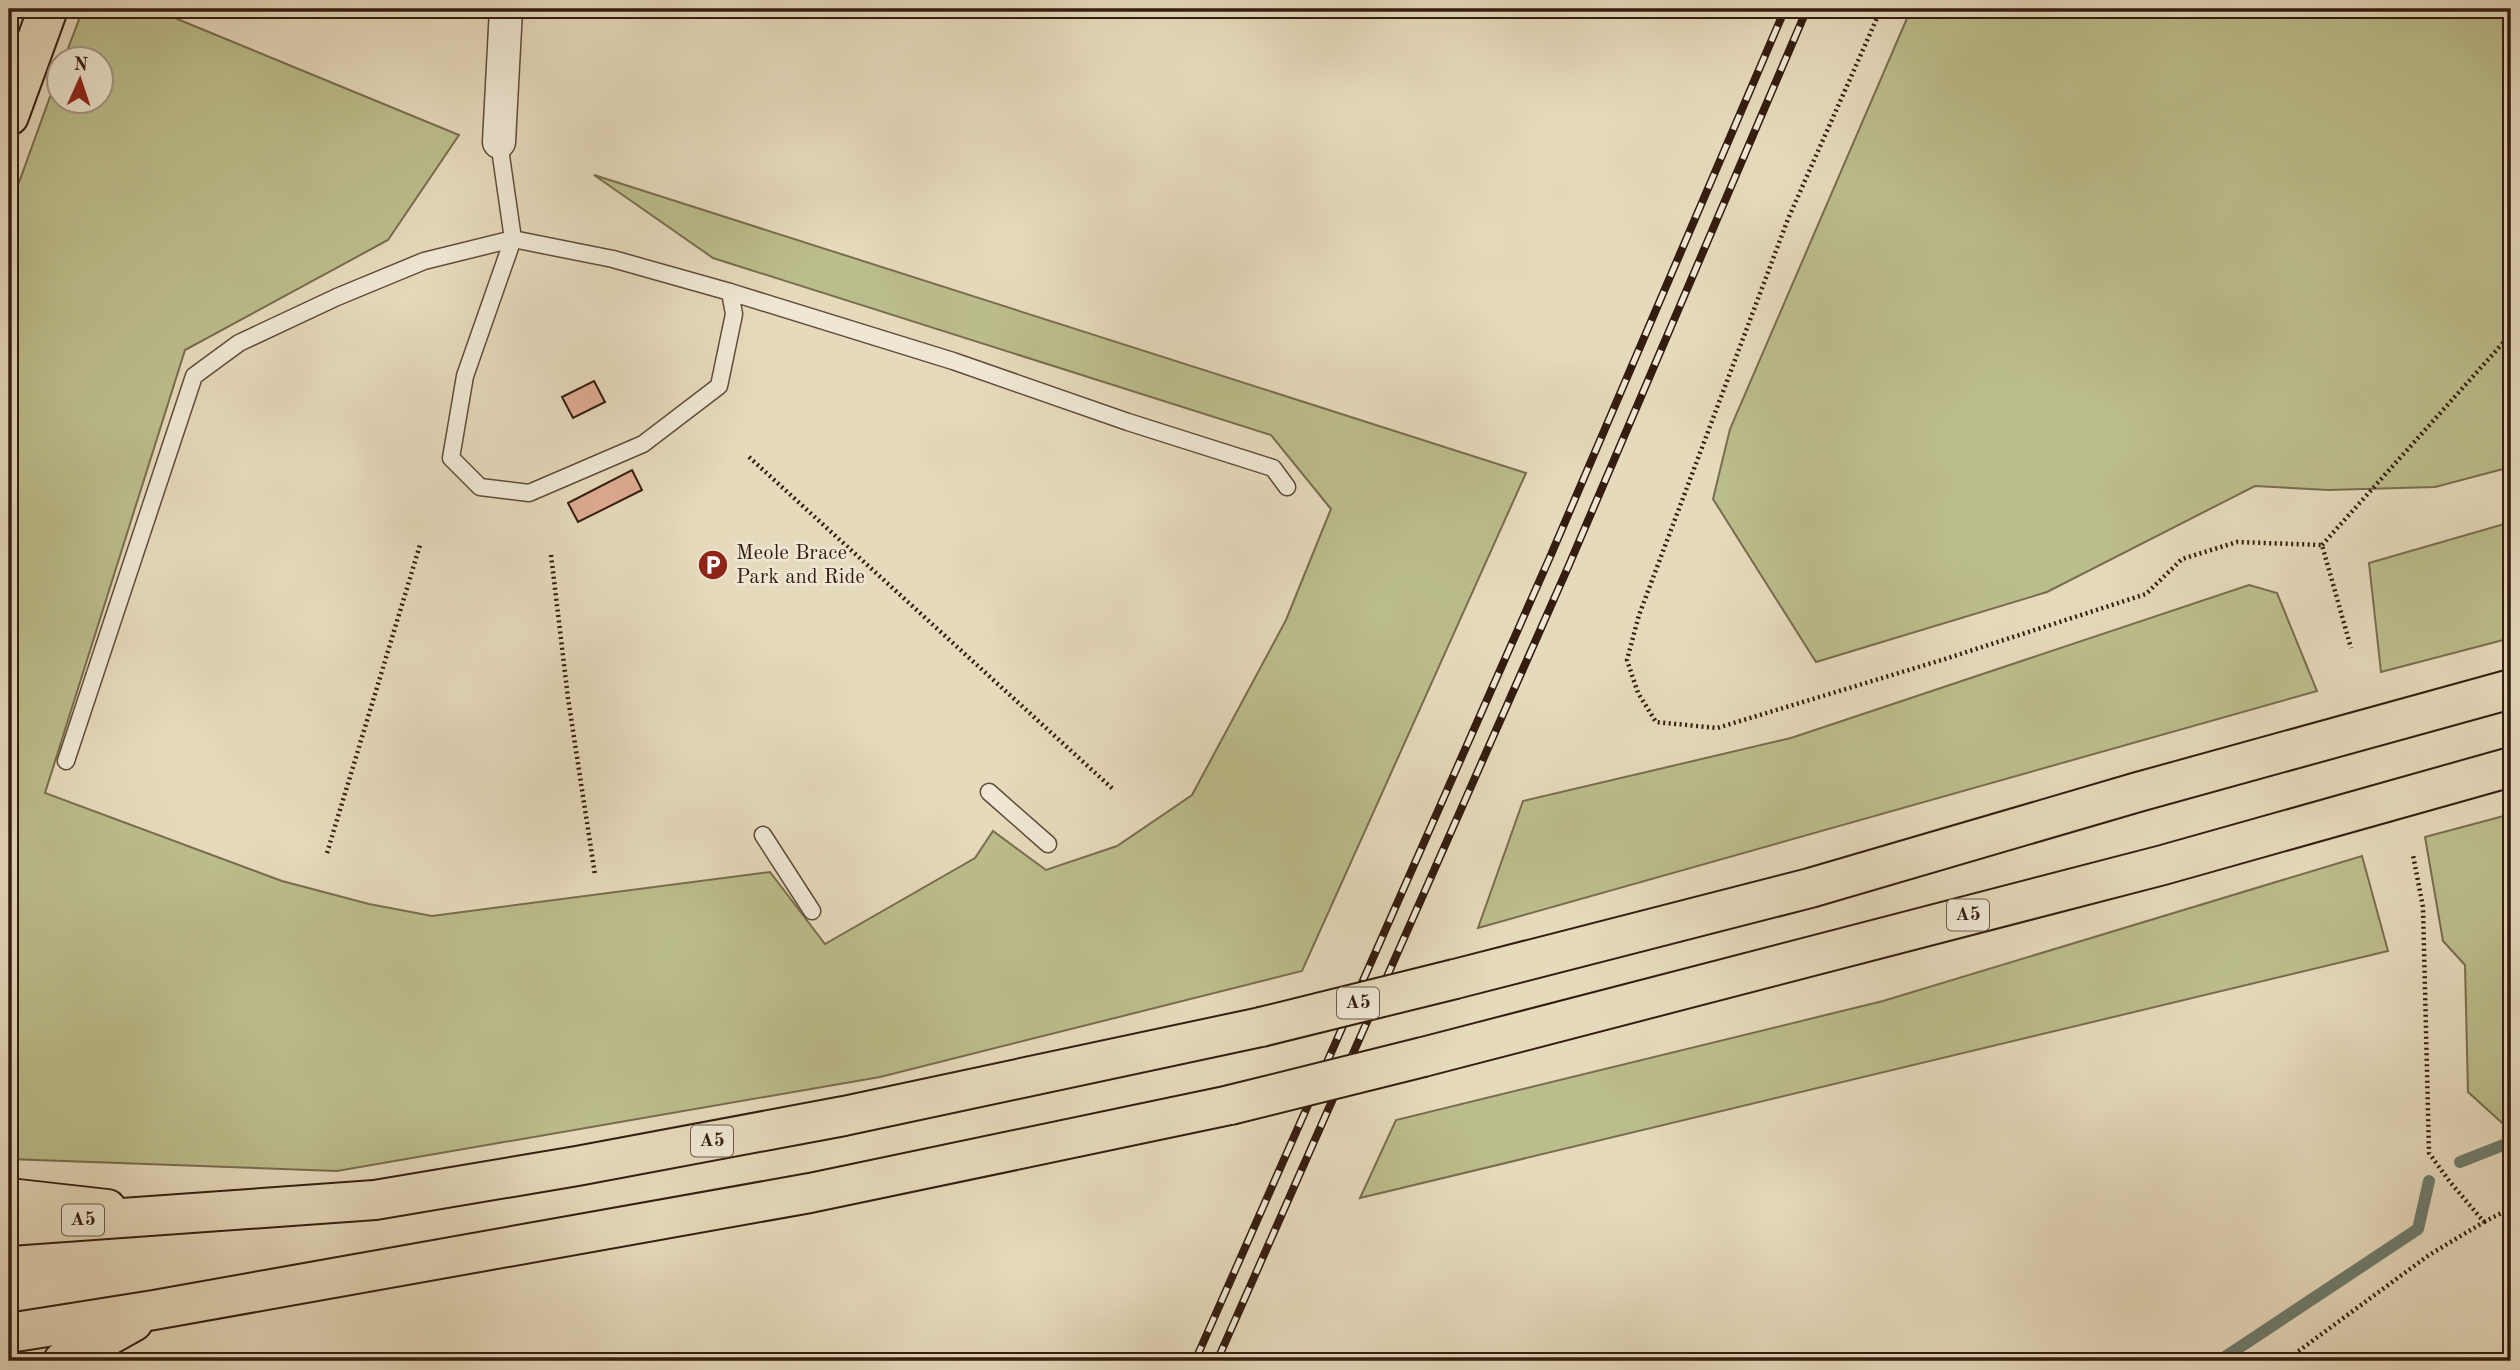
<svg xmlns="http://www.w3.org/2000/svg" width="2520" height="1370" viewBox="0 0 2520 1370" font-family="'Old Standard TT',serif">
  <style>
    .green { fill: #bcbd8c; stroke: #786d4e; stroke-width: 2 }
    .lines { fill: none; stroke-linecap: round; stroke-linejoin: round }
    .stream { stroke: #6f7c6d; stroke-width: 12 }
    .building { fill: #dfac93; stroke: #341d0f; stroke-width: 2 }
    .service-casing { stroke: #604c3a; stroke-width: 19 }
    .minor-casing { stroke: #604c3a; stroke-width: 35 }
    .primary-casing { stroke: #341d0f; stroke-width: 42 }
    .trunk-casing { stroke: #341d0f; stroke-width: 42 }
    .path { stroke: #341d0f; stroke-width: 4.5; stroke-dasharray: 2 3.5; stroke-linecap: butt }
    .service { stroke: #efe7d3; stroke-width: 16 }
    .minor { stroke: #efe7d3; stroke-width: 32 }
    .primary { stroke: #e6dabc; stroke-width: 38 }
    .trunk { stroke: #e6dabc; stroke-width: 38 }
    .rail-casing { stroke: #341d0f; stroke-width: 8 }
    .rail { stroke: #efe7d3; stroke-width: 5; stroke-dasharray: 16; stroke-linecap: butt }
    .trunk-bridge-casing { stroke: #341d0f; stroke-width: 42; stroke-linecap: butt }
    .trunk-bridge { stroke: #e6dabc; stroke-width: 38 }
    .labels { text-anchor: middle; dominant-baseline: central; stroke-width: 5; stroke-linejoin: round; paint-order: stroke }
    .shield { fill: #efe7d3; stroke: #6c5a4a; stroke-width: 2 }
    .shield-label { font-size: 19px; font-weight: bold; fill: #341d0f }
    .poi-label { font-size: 21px; fill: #341d0f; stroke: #efe7d3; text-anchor: start }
  </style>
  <rect width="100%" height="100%" fill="#e6dabc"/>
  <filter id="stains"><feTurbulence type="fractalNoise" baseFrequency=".00286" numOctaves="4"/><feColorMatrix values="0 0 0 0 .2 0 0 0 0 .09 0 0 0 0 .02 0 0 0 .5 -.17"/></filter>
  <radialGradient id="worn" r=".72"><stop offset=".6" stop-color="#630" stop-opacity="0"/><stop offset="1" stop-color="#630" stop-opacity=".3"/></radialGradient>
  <g class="green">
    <polygon points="83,9 153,9 459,135 388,240 185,350 45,793 282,881 369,904 432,916 770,872 825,944 975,858 993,831 1046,870 1117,846 1192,795 1286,620 1331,509 1271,435 713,258 594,175 1526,473 1302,971 880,1077 337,1171 9,1159 9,210 59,72 60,102 102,102 102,60 64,59"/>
    <polygon points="1911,9 2511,9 2511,467 2435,487 2328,490 2255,486 2047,592 1816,662 1713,499 1730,429"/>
    <polygon points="2511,522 2511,638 2381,672 2369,563"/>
    <polygon points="2249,585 2277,593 2317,691 1478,928 1523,801 1791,738"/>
    <polygon points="2511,814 2511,1131 2468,1092 2465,965 2443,941 2425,837"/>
    <polygon points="2362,856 2388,951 1360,1198 1396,1120 1883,1001"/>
  </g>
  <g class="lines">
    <g class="stream">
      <polyline points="2460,1162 2511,1142"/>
      <polyline points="2219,1361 2418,1229 2429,1181"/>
    </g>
  </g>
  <g class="building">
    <polygon points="594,381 605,402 573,418 562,397"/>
    <polygon points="632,470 642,490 578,522 568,503"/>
  </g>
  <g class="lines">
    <g class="service-casing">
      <g id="service">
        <polyline points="499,142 513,239 465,376 451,458 480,487 529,493 643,444 719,386 734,314 730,292"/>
        <polyline points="66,761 194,376 239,343 337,297 424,261 513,239 613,259 730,292 953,361 1128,422 1273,468 1287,487"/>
        <polyline points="989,792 1048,844"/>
        <polyline points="763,835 812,911"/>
      </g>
    </g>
    <g class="minor-casing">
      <polyline id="minor" points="499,142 506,9"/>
    </g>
    <g class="primary-casing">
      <g id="primary">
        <polyline points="9,116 48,9"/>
        <polyline points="9,1198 107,1209"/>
      </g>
    </g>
    <g class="trunk-casing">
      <g id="trunk">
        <polyline points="1455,979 1810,888 2138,792 2511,689"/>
        <polyline points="1423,1057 2163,865 2511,767"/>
        <polyline points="9,1226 375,1200 577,1166 844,1116 1261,1027"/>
        <polyline points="9,1333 154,1310 810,1193 1230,1105"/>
        <polyline points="63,1361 133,1322"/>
      </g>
    </g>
    <g class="path">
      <polyline points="1881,9 1788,219 1639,615 1627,660 1638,693 1656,722 1717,728 1945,659 2146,594 2182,559 2237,542 2322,545 2351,648"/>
      <polyline points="749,457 1114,790"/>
      <polyline points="2322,545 2511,334"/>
      <polyline points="551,555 568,698 595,875"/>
      <polyline points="327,853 420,545"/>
      <polyline points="2484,1222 2511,1208"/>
      <polyline points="2285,1361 2429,1255 2484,1222 2450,1182 2429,1153 2423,907 2413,855"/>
    </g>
    <use href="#service" class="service"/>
    <use href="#minor" class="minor"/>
    <use href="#primary" class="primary"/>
    <use href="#trunk" class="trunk"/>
    <g class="rail-casing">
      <g id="rail">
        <polyline points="1195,1361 1550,557 1785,9"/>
        <polyline points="1217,1361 1569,565 1807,9"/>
      </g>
    </g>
    <use href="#rail" class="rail"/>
    <g class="trunk-bridge-casing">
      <g id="trunk-bridge">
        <polyline points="1261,1027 1455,979"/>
        <polyline points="1230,1105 1423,1057"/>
      </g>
    </g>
    <use href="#trunk-bridge" class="trunk-bridge"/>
  </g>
  <defs>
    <g id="parking-disc" transform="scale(1.575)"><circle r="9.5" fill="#8f2418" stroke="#efe7d3"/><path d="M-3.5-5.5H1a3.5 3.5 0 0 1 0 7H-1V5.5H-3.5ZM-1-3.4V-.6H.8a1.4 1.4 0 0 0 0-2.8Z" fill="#fff"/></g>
  </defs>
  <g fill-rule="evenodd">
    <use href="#parking-disc" x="713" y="565"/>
  </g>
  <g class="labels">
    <g class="shield">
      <rect x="1947" y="899.5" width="42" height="31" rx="5"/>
      <rect x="1337" y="987.5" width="42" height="31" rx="5"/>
      <rect x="691" y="1125.5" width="42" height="31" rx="5"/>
      <rect x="62" y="1204.5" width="42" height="31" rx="5"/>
    </g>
    <g class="shield-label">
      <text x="1968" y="915">A5</text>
      <text x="1358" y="1003">A5</text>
      <text x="712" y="1141">A5</text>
      <text x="83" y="1220">A5</text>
    </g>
    <g class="poi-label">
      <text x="736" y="553">Meole Brace<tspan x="736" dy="24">Park and Ride</tspan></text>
    </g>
  </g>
  <rect width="2520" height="1370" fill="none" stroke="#e6dabc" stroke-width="35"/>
  <rect x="10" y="10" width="2499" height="1349" fill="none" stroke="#341d0f" stroke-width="3.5"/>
  <rect x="18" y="18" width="2485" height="1335" fill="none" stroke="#341d0f" stroke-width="2"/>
  <g transform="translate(80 80) rotate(3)"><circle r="33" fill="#efe7d3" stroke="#a49685" stroke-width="2"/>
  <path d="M0-5L12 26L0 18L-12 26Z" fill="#8f2418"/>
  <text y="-10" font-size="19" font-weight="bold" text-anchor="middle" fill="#341d0f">N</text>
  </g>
  <rect width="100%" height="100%" filter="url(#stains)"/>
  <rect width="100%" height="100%" fill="url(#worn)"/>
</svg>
